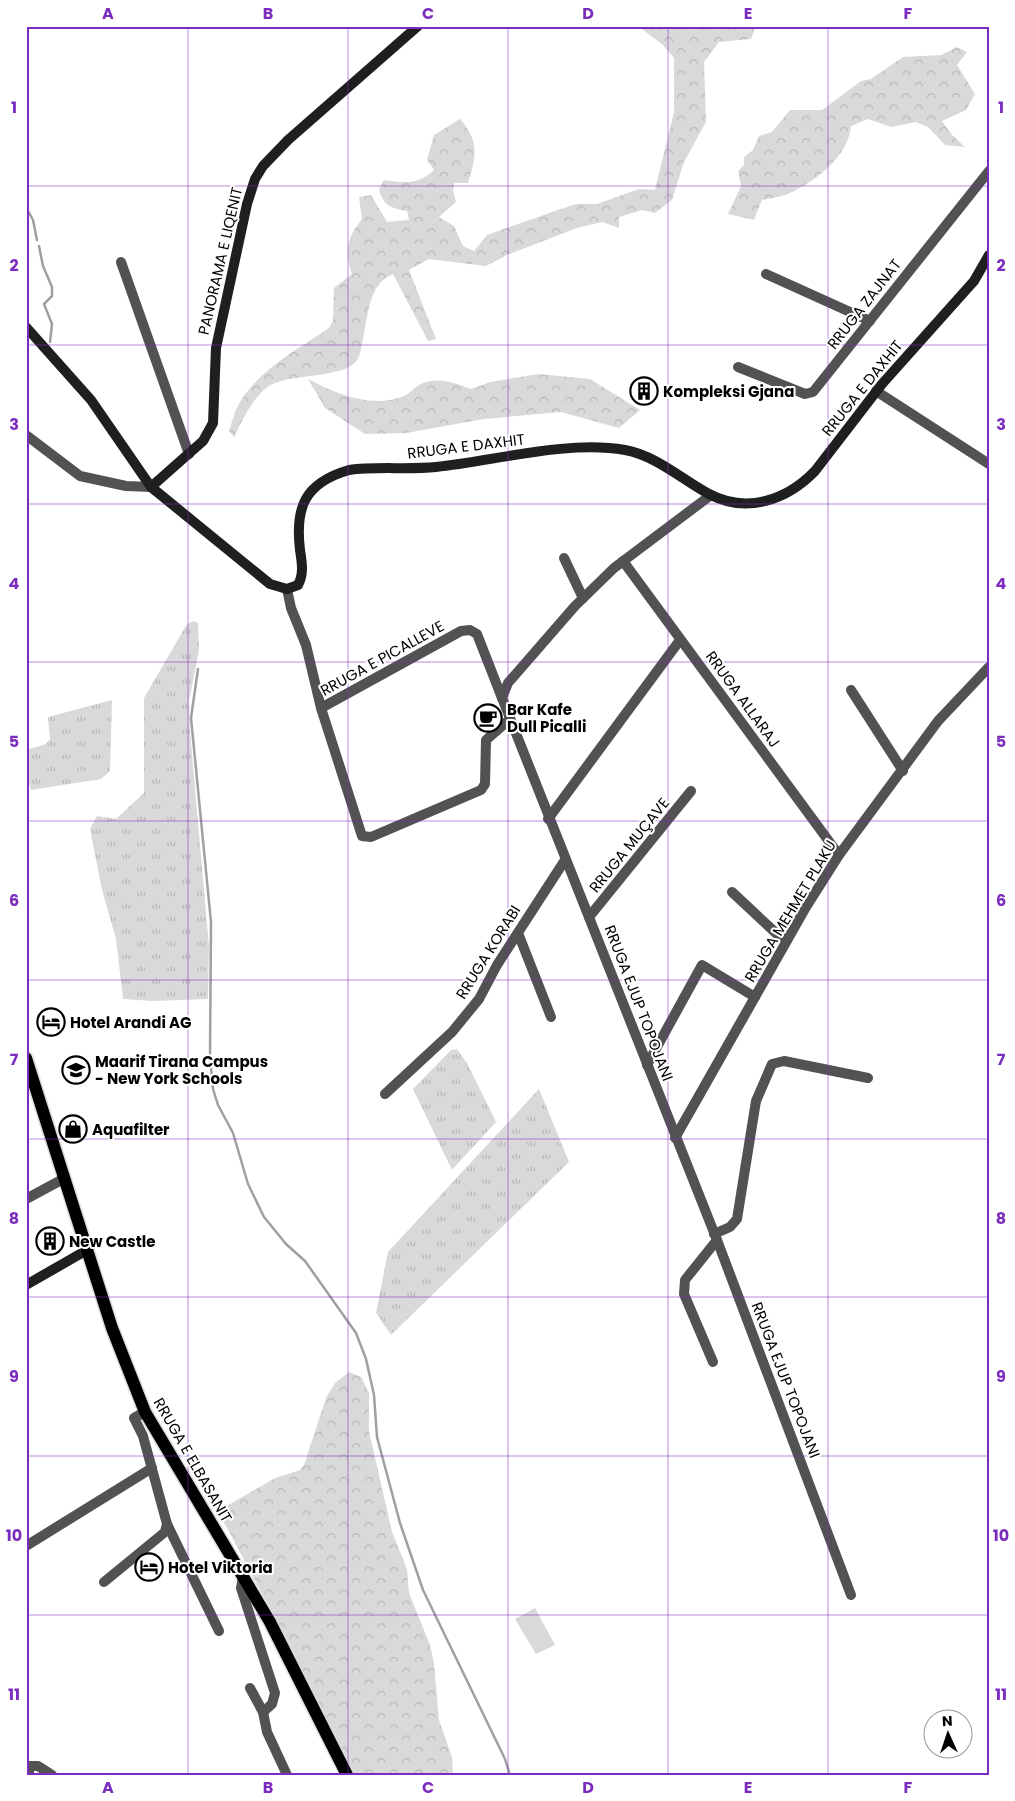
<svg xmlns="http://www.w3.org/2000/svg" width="1015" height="1801" viewBox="0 0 1015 1801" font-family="Poppins,sans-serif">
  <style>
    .grass { fill: url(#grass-tufts) }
    .forest { fill: url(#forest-crowns) }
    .pitch { fill: #d9d9d9 }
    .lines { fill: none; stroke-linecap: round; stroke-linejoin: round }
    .stream { stroke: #a0a0a0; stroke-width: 2.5 }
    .primary-casing { stroke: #dbdbdb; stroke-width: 15 }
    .street { stroke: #525252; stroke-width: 10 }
    .secondary { stroke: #1f1f1f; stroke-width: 10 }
    .primary { stroke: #000; stroke-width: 12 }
    .grid { fill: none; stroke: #7b2cbf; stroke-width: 1; stroke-opacity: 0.55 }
    .labels { text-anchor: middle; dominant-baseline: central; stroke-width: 4; stroke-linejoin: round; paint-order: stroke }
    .street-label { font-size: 15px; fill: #000; stroke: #fff }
    .poi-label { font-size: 15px; font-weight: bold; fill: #000; stroke: #fff; text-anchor: start }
    .neatline { fill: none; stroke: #7b2cbf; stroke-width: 2 }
    .grid-label { font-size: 16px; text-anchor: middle; font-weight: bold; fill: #7b2cbf }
  </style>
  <defs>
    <pattern id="grass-tufts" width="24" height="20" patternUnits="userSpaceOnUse" patternTransform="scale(1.25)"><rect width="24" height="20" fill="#d9d9d9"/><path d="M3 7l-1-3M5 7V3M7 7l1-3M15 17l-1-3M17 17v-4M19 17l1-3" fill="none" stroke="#b8b8b8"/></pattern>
    <pattern id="forest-crowns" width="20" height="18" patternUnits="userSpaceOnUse" patternTransform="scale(1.25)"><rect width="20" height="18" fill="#d9d9d9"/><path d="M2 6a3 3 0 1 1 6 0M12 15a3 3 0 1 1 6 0" fill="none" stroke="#b8b8b8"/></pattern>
  </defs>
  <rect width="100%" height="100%" fill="#fff"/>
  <g class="grass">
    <polygon points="194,621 198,623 199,650 189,701 190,731 209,947 208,999 153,1001 123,999 116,939 102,890 90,829 97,816 116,819 144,793 144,698 187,624"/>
    <polygon points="112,700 110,771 101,779 31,790 26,773 26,750 46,744 50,739 48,717"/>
    <polygon points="457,1049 467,1063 496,1122 452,1170 413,1089 451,1050"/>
    <polygon points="539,1089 569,1162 391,1335 376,1313 388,1252"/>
  </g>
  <g class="forest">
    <path d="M638,26H756L751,39L719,42L704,62L706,122L684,162L672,200L655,213L642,210L619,217V228L602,222L577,228L507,255L486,266L429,259L409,270L436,339L428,341L393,274C367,284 368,320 362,344C361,348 360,355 358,359C344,381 285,371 265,389C251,401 242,421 234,437L229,431C232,422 235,410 240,402C261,368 297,350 329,328L333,321L334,288L352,274C344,250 347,238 362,219L359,197L371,195L387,222L409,220L407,211C391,208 383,206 379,189L384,180C405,183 418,185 434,170L427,160L434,135L460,119C480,142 476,156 468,183H454L453,190L456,202L439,217L454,226L463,246L474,251L487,235L552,212L576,204H597L639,189L655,190L674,112V58L663,45Z"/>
    <path d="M957,47L967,52L957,65L975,94L966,110L942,121L952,135L965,147L945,145L928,127L916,122L891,127L868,119L851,126C848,157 816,181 788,194C780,197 770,198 762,200L754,220L728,214L741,186L738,171L744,165V157L753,150L759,136L772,132L790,110H822L861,81L871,79L903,57L941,55Z"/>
    <path d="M538,374L590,379L640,410L619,428L561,412L484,419L406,433L365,434L325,408L308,379C336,394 372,409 404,396C411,393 416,385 423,383C441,377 455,383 471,389L490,382Z"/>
    <polygon points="349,1372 361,1377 369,1393 369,1431 392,1532 407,1569 409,1593 430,1645 434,1664 439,1720 452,1757 453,1775 350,1775 277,1622 218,1511 275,1478 300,1470 304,1465 326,1398 335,1383"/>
  </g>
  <polygon class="pitch" points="535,1608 555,1645 536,1654 515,1619"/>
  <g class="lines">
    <g class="stream">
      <polyline points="26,207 33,220 37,240"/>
      <polyline points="39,246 43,266 52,287 52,296 44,304 52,324 50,342"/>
      <polyline points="198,669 191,718 211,922 210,1057 213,1089 218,1105 233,1133 248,1184 264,1217 286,1244 305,1261 356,1333 366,1359 374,1395 377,1437 400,1523 423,1590 505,1759 510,1775"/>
    </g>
    <g class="primary-casing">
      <polyline id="primary" points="26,1058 112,1328 145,1412 270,1622 347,1775"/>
    </g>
    <g class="street">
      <polyline points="121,262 189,454"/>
      <polyline points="766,274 870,321"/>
      <polyline points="738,367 805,394 813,392 989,171"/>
      <polyline points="876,391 989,464"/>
      <polyline points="26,435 80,476 126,486 151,487"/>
      <polyline points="711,495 614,568 575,606 508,683 502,698 717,1240 851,1595"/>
      <polyline points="564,558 583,598"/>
      <polyline points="623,561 839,855"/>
      <polyline points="287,589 291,608 306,645 321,708 362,836 371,837 481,790 485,784 486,740 509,720"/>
      <polyline points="851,690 903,771"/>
      <polyline points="321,708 461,631 470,630 477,634 502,698"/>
      <polyline points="548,819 680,640"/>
      <polyline points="732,892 778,935 787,940"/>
      <polyline points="589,917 691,791"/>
      <polyline points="518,933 551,1017"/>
      <polyline points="647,1065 702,965 755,997"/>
      <polyline points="385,1094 452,1032 479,999 497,965 565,860"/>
      <polyline points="675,1138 806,907 839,855 938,721 989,667"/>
      <polyline points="26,1199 65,1178"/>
      <polyline points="714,1234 730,1227 737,1219 756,1101 772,1064 784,1061 868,1078"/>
      <polyline points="713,1362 684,1294 685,1280 717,1240"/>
      <polyline points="167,1524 219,1631"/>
      <polyline points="26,1546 152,1468"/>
      <polyline points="243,1577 241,1588 275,1693 272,1704 263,1712"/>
      <polyline points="104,1582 165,1532 167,1524 143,1436 134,1418 145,1412"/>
      <polyline points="250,1688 263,1712 267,1732 287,1775"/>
      <polyline points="29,1775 29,1766 38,1766 52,1775"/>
    </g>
    <g class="secondary">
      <path d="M26,327L91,400L151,487L270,584L287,589L298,585C304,574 302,563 300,550C295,508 304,483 349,470C377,466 407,470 436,467C494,461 567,440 625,450C657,456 681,479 709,494C747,514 787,500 815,471L882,384L974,281L989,255"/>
      <polyline points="151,487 203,441 213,423 216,348 247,204 255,179 263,166 288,140 418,26"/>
      <polyline points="26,1285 87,1250"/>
    </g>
    <use href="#primary" class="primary"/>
  </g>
  <path class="grid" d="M188,26V1775M348,26V1775M508,26V1775M668,26V1775M828,26V1775M26,186H989M26,345H989M26,504H989M26,662H989M26,821H989M26,980H989M26,1139H989M26,1297H989M26,1456H989M26,1615H989"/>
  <defs>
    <g id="building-ring" transform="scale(1.4375)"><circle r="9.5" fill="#fff" stroke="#000" stroke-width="1.5"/><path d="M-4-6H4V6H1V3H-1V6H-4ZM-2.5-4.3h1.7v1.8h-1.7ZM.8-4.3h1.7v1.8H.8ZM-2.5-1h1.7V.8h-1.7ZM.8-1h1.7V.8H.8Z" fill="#000"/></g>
    <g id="cafe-ring" transform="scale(1.4375)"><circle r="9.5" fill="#fff" stroke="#000" stroke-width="1.5"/><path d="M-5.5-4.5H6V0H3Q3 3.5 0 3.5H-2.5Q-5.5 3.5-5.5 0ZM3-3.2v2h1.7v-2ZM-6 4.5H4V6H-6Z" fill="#000"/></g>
    <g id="hotel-ring" transform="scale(1.4375)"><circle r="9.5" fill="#fff" stroke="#000" stroke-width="1.5"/><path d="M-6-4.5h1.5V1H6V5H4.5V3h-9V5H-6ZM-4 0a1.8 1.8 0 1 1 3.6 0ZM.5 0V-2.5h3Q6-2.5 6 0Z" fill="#000"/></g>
    <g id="school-ring" transform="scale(1.4375)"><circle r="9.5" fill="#fff" stroke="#000" stroke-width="1.5"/><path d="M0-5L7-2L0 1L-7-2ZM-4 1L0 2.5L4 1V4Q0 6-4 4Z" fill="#000"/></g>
    <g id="shop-ring" transform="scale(1.4375)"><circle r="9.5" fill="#fff" stroke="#000" stroke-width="1.5"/><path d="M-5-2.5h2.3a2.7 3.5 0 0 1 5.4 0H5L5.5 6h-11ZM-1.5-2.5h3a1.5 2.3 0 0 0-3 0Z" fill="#000"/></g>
  </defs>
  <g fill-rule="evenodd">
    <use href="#building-ring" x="644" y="391"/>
    <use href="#cafe-ring" x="488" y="718"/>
    <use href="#hotel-ring" x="51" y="1022"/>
    <use href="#school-ring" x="76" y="1070"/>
    <use href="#shop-ring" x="73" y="1129"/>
    <use href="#building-ring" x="50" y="1241"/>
    <use href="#hotel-ring" x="149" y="1567"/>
  </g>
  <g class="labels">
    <g class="street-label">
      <text transform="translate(220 261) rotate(-77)">PANORAMA E LIQENIT</text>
      <text transform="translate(864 304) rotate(-52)">RRUGA ZAJNAT</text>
      <text transform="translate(862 388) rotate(-51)">RRUGA E DAXHIT</text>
      <text transform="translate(466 446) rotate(-7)">RRUGA E DAXHIT</text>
      <text transform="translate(382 658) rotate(-29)">RRUGA E PICALLEVE</text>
      <text transform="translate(743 699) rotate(54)">RRUGA ALLARAJ</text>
      <text transform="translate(629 845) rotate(-51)">RRUGA MUÇAVE</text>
      <text transform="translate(790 911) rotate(-59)">RRUGA MEHMET PLAKU</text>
      <text transform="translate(488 952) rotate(-58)">RRUGA KORABI</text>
      <text transform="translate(639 1003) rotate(69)">RRUGA EJUP TOPOJANI</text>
      <text transform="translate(786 1380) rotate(69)">RRUGA EJUP TOPOJANI</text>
      <text transform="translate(193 1460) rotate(60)">RRUGA E ELBASANIT</text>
    </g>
    <g class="poi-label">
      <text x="663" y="391">Kompleksi Gjana</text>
      <text x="507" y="709">Bar Kafe<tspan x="507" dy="17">Dull Picalli</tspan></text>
      <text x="70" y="1022">Hotel Arandi AG</text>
      <text x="95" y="1061">Maarif Tirana Campus<tspan x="95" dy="17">- New York Schools</tspan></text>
      <text x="92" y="1129">Aquafilter</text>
      <text x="69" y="1241">New Castle</text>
      <text x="168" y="1567">Hotel Viktoria</text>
    </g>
  </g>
  <rect width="1015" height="1801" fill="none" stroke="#ffffff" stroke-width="55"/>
  <g transform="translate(948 1734) rotate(357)"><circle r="24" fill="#ffffff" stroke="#999999"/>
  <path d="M0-4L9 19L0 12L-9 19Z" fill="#000000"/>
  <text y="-8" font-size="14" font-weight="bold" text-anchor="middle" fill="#000000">N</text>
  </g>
  <rect x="28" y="28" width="960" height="1746" class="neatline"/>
  <g class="grid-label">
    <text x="108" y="19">A</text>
    <text x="268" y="19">B</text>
    <text x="428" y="19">C</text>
    <text x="588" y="19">D</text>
    <text x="748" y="19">E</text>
    <text x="908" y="19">F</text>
    <text x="14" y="113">1</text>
    <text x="1001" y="113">1</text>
    <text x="14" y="271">2</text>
    <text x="1001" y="271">2</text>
    <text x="14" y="430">3</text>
    <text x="1001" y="430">3</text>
    <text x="14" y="589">4</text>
    <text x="1001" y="589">4</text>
    <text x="14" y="747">5</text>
    <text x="1001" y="747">5</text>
    <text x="14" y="906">6</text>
    <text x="1001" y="906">6</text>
    <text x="14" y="1065">7</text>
    <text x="1001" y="1065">7</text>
    <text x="14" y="1224">8</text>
    <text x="1001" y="1224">8</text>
    <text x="14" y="1382">9</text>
    <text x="1001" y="1382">9</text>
    <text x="14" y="1541">10</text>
    <text x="1001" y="1541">10</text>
    <text x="14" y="1700">11</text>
    <text x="1001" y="1700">11</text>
    <text x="108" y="1793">A</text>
    <text x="268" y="1793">B</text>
    <text x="428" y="1793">C</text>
    <text x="588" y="1793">D</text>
    <text x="748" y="1793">E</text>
    <text x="908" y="1793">F</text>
  </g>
</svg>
